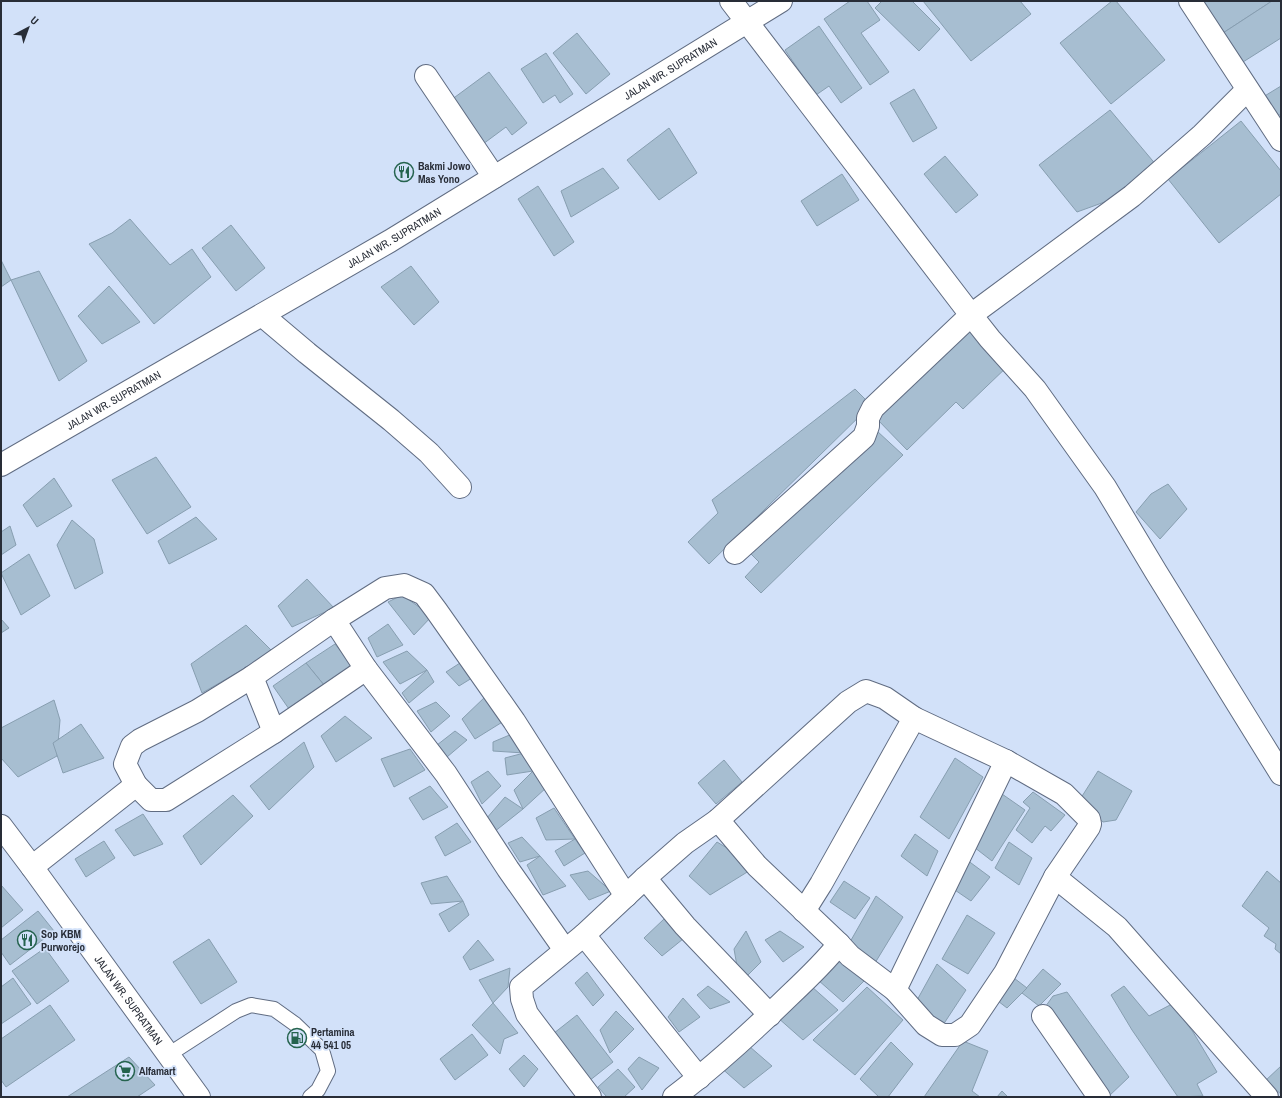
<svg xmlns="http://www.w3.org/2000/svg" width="1282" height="1098" viewBox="0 0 1282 1098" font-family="'Archivo Narrow',sans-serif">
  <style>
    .building { fill: #a7bed1; stroke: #879eb0 }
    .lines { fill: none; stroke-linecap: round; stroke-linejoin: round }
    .lane-casing { stroke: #606c82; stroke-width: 16 }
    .street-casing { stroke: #606c82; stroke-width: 24 }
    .primary-casing { stroke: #606c82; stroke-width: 24 }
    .lane { stroke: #fff; stroke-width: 14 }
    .street { stroke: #fff; stroke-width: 22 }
    .primary { stroke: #fff; stroke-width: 22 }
    .labels { text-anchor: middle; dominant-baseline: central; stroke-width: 3.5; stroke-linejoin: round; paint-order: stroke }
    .street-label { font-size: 11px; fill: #282d37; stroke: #d2e1f9 }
    .poi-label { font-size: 11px; font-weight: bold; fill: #282d37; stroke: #d2e1f9; text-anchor: start }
  </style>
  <rect width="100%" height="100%" fill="#d2e1f9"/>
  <g class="building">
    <polygon points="850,1 867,1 880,20 861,33 889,72 870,85 824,19"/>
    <polygon points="882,1 912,1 940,29 919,51 875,8"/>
    <polygon points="923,1 1020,1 1031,14 971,61"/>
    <polygon points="1112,1 1116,1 1165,60 1111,104 1060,43"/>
    <polygon points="1204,1 1272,1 1223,33"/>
    <polygon points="1272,1 1281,1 1281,38 1243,62 1223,33"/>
    <polygon points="819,26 862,88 841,103 829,86 816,95 785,50"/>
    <polygon points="577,33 610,74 586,94 553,53"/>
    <polygon points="546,53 573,94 560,103 555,95 543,103 521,69"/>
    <polygon points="489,72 527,123 512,135 506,127 483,144 451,100"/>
    <polygon points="1281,86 1281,114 1276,117 1263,97"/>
    <polygon points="914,89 937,128 913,142 890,103"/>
    <polygon points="1110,110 1168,179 1077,212 1039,165"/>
    <polygon points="1241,121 1281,171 1281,194 1219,243 1168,179"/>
    <polygon points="669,128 697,173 659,200 627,160"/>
    <polygon points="945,156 978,195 956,213 924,174"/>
    <polygon points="603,168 619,188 571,217 561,191"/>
    <polygon points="842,174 859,200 817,226 801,201"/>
    <polygon points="538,186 574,242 554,256 518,199"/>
    <polygon points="130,219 170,265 192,249 211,277 154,324 89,244 112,233"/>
    <polygon points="231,225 265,268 236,291 202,248"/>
    <polygon points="1,260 11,280 1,287"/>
    <polygon points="411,266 439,302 414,325 381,287"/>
    <polygon points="39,271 87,361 59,381 11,280"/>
    <polygon points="109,286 140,322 102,344 78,316"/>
    <polygon points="972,325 1010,364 963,409 956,402 907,450 876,418"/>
    <polygon points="855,389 871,405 709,564 688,542 718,513 712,500"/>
    <polygon points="877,431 903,455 761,593 745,577 759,562 748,551"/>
    <polygon points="156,457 191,507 147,534 112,480"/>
    <polygon points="54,478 72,506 37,527 23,505"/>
    <polygon points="1168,484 1187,509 1160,539 1136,512 1151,494"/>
    <polygon points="196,517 217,539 169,564 158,541"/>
    <polygon points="72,520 94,539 103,573 75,589 57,545"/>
    <polygon points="10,526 16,545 1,555 1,532"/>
    <polygon points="29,554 50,596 21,615 1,573"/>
    <polygon points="307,579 334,608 292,627 278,606"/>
    <polygon points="402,595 432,616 414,635 388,602"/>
    <polygon points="1,619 9,628 1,633"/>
    <polygon points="388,624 403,645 377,657 368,638"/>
    <polygon points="246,625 273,652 202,693 191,664"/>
    <polygon points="335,644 354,668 324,685 306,663"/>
    <polygon points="407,651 427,670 400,684 383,662"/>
    <polygon points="306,663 324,685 289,709 273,686"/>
    <polygon points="460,663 472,678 459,686 446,672"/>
    <polygon points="427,670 434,682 409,703 402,693"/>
    <polygon points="486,696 504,721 475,739 462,719"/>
    <polygon points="54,700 60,720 57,756 18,777 1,758 1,728"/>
    <polygon points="436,702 450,716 431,732 417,711"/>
    <polygon points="345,716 372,738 336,762 321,736"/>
    <polygon points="81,724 104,758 63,773 53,743"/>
    <polygon points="455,731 467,740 447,757 437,745"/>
    <polygon points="512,734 524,753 493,751 493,742"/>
    <polygon points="304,742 314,767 269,810 250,786"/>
    <polygon points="410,749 425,770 394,787 381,759"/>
    <polygon points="524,753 533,771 507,775 505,758"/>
    <polygon points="955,758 983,777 949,839 920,817"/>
    <polygon points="724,760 742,782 716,804 698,783"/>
    <polygon points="488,771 501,786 482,804 471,782"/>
    <polygon points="533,771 547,787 523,809 514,790"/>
    <polygon points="1098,771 1132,791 1116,820 1103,822 1079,801"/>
    <polygon points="430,786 448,807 423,820 409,798"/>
    <polygon points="1033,792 1065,815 1051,831 1045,826 1032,843 1016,830 1030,808 1023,802"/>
    <polygon points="1002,794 1025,810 992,861 970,844"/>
    <polygon points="233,795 253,816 201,865 183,836"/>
    <polygon points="505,797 523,809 494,832 486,819"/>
    <polygon points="554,808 575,839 546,840 536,818"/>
    <polygon points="143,814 163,844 134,856 115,830"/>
    <polygon points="457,823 471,842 445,856 435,837"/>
    <polygon points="915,834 938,851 927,876 901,856"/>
    <polygon points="522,837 540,856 520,862 508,843"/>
    <polygon points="575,839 585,853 564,866 555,851"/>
    <polygon points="104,841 115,858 86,877 75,859"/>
    <polygon points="717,842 757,866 710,895 689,876"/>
    <polygon points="1009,842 1032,858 1019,885 995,868"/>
    <polygon points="540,856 566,886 543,895 527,865"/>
    <polygon points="967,860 990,877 971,901 949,886"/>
    <polygon points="588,871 611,891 589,900 570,875"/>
    <polygon points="1267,871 1281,883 1281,954 1275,949 1276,944 1264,936 1269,928 1242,906"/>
    <polygon points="447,876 463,901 431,904 421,883"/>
    <polygon points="844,881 870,898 855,919 830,902"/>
    <polygon points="1,885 23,910 1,928"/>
    <polygon points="876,896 903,917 875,963 850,942"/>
    <polygon points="463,901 469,915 449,932 439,914"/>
    <polygon points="38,911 54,931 10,965 1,952 1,940"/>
    <polygon points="967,915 995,933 968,974 942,959"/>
    <polygon points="664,919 683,939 662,956 644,938"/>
    <polygon points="746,931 761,962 740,983 734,949"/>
    <polygon points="780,931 804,947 783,962 765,940"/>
    <polygon points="209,939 237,982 201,1004 173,962"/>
    <polygon points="478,940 494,960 470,970 463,957"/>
    <polygon points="45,948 69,981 37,1004 12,971"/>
    <polygon points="839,957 865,980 843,1002 818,980"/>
    <polygon points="937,964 966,990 943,1025 916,1002"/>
    <polygon points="510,968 508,987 493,1003 479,980"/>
    <polygon points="1043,969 1061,984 1039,1006 1022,993"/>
    <polygon points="587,972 604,995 593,1006 575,983"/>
    <polygon points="1010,975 1027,988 1007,1008 994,998"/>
    <polygon points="13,978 31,1004 1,1024 1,987"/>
    <polygon points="708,986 730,1002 710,1009 697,995"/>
    <polygon points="811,986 838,1010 803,1040 777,1017"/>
    <polygon points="1124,986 1149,1016 1172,1004 1193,1032 1217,1072 1197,1084 1203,1096 1178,1097 1132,1030 1111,995"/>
    <polygon points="867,987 903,1020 855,1075 813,1040"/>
    <polygon points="1067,992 1129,1077 1108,1097 1043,1010 1053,996"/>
    <polygon points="683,998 700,1017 679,1032 668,1017"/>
    <polygon points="493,1003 518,1033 504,1039 500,1054 472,1025"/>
    <polygon points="50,1005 75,1040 6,1087 1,1080 1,1039"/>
    <polygon points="616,1011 634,1029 610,1053 600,1030"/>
    <polygon points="577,1015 613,1062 589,1081 549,1037"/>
    <polygon points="472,1034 488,1055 455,1080 440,1059"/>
    <polygon points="742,1040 772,1066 744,1088 719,1066"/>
    <polygon points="963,1041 988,1051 972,1091 980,1097 924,1097"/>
    <polygon points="891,1042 913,1064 888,1097 879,1097 860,1079"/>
    <polygon points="524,1055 538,1069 524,1087 509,1069"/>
    <polygon points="129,1057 155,1085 137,1097 67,1097"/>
    <polygon points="639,1057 659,1068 642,1090 628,1069"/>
    <polygon points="1281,1066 1281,1094 1265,1081"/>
    <polygon points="618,1069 635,1087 624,1097 607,1097 598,1087"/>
    <polygon points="1002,1091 1008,1097 997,1097"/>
  </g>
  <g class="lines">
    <g class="lane-casing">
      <polyline id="lane" points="168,1055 236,1011 251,1005 274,1009 295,1024 322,1050 328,1071 318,1090 310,1097"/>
    </g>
    <g class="street-casing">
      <g id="street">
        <polyline points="731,1 971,315 990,339 1035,389 1105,487 1156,572 1281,774"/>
        <polyline points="1190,1 1281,140"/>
        <polyline points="426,76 494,177"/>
        <polyline points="262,315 307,353 391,420 429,453 460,487"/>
        <polyline points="735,553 864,437 868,426 868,418 873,408 971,315 1132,196 1202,135 1247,90"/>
        <polyline points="334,620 366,669 446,774 508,869 565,950"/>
        <polyline points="366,669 274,732 166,800 151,800 136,785 125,764 132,746 140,740 197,711 252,677 334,620 385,588 404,585 424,594 436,610 514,721 626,896"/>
        <polyline points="252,677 274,732"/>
        <polyline points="718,820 757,866 839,944"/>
        <polyline points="32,867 136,785"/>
        <polyline points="1055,877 1117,927 1267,1097"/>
        <polyline points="645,878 685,926 770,1015"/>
        <polyline points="804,911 821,884 914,718"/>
        <polyline points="584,935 699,1078"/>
        <polyline points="895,990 1006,761"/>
        <polyline points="1043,1016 1099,1097"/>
        <path d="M590,1097L527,1014L522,999L521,987L584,935L645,878L685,843L718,820L848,702L866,691L885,698L914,718L1006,761L1064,794L1089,819L1090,824L1089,827L1055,877L1005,973L970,1025L955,1035H942L926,1025L895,990L850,956L839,944C824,963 807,979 790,995C753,1031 715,1066 674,1097"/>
      </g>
    </g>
    <g class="primary-casing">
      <g id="primary">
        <path id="s1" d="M1,465L390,241L781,1"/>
        <path id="s2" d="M1,826L32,867L199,1097"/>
      </g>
    </g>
    <use href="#lane" class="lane"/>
    <use href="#street" class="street"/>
    <use href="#primary" class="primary"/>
  </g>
  <defs>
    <g id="restaurant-ring" transform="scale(1)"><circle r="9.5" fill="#d2e1f9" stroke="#25634e" stroke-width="1.5"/><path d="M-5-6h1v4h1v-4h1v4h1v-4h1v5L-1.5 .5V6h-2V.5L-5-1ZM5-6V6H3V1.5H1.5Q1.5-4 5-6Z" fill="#25634e"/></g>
    <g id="fuel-ring" transform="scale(1)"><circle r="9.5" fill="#d2e1f9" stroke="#25634e" stroke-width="1.5"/><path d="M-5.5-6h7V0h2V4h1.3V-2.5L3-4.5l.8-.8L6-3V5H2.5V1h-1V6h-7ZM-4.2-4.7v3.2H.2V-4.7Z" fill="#25634e"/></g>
    <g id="supermarket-ring" transform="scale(1)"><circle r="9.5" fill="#d2e1f9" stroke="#25634e" stroke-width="1.5"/><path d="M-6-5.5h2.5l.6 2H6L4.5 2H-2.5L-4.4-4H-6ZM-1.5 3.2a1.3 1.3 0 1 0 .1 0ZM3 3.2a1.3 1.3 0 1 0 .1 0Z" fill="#25634e"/></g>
  </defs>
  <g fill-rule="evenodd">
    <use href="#restaurant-ring" x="404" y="172"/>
    <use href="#restaurant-ring" x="27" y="940"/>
    <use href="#fuel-ring" x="297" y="1038"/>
    <use href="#supermarket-ring" x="125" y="1071"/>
  </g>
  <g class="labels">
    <g class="street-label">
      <text stroke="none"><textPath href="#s1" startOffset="778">JALAN WR. SUPRATMAN</textPath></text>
      <text stroke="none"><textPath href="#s1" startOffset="454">JALAN WR. SUPRATMAN</textPath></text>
      <text stroke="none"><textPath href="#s1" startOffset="130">JALAN WR. SUPRATMAN</textPath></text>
      <text stroke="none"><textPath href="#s2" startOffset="216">JALAN WR. SUPRATMAN</textPath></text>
    </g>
    <g class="poi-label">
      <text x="418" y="166">Bakmi Jowo<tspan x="418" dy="13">Mas Yono</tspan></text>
      <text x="41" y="934">Sop KBM<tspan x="41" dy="13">Purworejo</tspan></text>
      <text x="311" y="1032">Pertamina<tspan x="311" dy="13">44 541 05</tspan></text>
      <text x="139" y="1071">Alfamart</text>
    </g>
  </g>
  <rect width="1282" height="1098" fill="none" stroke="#282d37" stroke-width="4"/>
  <g transform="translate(28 28) rotate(41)" stroke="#d2e1f9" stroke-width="3" paint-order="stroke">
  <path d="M0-3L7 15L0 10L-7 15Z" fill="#282d37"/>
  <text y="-6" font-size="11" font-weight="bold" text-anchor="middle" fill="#282d37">U</text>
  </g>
</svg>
